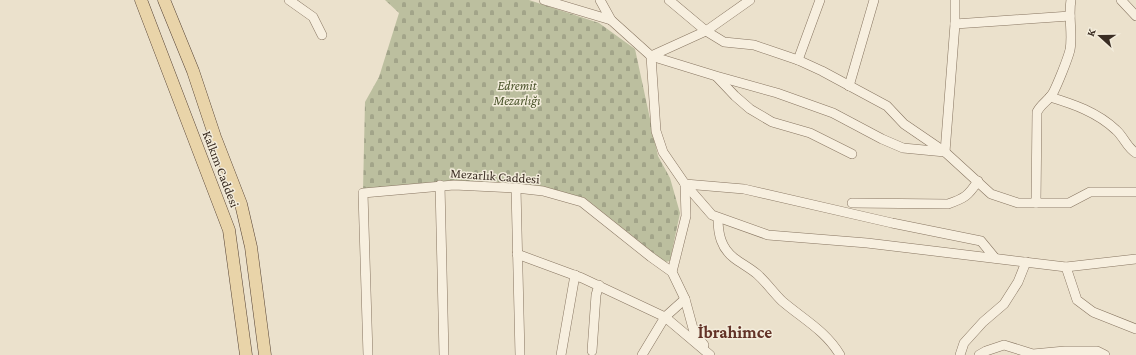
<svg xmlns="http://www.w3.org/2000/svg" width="1136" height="355" viewBox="0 0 1136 355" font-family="'Crimson Pro',serif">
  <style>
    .cemetery { fill: url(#cemetery-stones) }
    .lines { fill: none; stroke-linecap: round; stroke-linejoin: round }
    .minor-casing { stroke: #877561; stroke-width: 10 }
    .major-casing { stroke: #564335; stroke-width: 13 }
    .minor { stroke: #f7efdf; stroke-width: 9 }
    .major { stroke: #e9d4a9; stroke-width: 12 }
    .labels { text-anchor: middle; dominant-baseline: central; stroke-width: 3; stroke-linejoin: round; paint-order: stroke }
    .park-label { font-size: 13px; font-style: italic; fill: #4b542c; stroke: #f3ecdb }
    .street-label { font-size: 13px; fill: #3a2d23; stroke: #f3ecdb }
    .district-label { font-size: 17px; font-weight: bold; fill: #623227; stroke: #f3ecdb }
  </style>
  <defs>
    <pattern id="cemetery-stones" width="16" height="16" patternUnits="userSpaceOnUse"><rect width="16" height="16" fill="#bcbf9f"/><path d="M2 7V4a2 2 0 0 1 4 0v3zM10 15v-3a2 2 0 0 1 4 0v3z" fill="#a2a489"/></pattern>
  </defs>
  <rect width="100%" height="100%" fill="#ebe1cc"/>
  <polygon class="cemetery" points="385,0 529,0 599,23 635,49 658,156 670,178 680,213 670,261 665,262 585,198 546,188 500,182 442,181 363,191 365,102 379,77 399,13"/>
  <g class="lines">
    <g class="minor-casing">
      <g id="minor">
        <polyline points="289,0 313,17 322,35"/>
        <polyline points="544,0 611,20"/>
        <polyline points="600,0 611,20 651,56 716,76 777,93 833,113 882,139 903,148 945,152 955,24 955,0"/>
        <polyline points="669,0 706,31 724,42 754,45 798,60 822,71 887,106 904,124 945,152 991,194 1018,203 1069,203 1090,192 1136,192"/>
        <polyline points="1121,0 1136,16"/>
        <polyline points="955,24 1070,16"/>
        <polyline points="651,56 656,131 663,152 685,184 712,215 768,235 867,243 1066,267 1136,259"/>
        <polyline points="651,56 706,31 750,0"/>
        <polyline points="798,60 820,0"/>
        <polyline points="717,77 735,96 750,109 772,122 810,133 852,154"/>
        <polyline points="849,86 874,0"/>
        <path d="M1050,97C1073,104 1097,112 1116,130C1124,137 1127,148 1136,153"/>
        <polyline points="685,184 744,189 892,223 981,241 995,258"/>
        <polyline points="685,184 686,216 672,272 685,299 694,332 704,345"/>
        <polyline points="440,185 444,355"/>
        <polyline points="516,188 520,355"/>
        <path d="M852,203L948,204C965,198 968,196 978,181"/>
        <path d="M1036,203L1037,112C1041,104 1048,101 1053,93C1058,83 1067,61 1070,50C1073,34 1068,16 1071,0"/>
        <path d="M718,218C718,234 721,248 734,258C742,264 750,268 757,274C766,282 773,292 782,301C803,319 826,331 840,355"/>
        <polyline points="517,254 582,278 665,317 710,355"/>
        <polyline points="1066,267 1077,300 1093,312 1136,329"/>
        <polyline points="592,351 596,295 599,285"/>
        <polyline points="368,355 363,193 454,185 516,188 543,191 582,202 651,257 672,272"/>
        <polyline points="561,355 575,275"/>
        <polyline points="642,355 665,317 685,299"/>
        <polyline points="960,355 964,343 983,322 1004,304 1018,282 1026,262"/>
        <polyline points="979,355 986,351 1004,345 1033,354 1065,351 1097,351 1105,355"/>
      </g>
    </g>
    <g class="major-casing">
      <g id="major">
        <polyline points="141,0 229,230 246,355"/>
        <polyline points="164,0 193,71 215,137 241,204 251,247 265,355"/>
      </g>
    </g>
    <use href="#minor" class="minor"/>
    <use href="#major" class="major"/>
  </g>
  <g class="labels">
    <g class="park-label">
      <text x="517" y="85">Edremit<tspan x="517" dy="15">Mezarlığı</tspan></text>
    </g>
    <g class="street-label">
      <text transform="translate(221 169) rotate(69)">Kalkım Caddesi</text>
      <text transform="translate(495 176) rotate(4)">Mezarlık Caddesi</text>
    </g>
    <g class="district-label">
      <text x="735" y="332">İbrahimce</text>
    </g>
  </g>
  <g transform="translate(1100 36) rotate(291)" stroke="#f3ecdb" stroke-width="3" paint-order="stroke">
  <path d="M0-3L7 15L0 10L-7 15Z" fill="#3a2d23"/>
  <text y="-6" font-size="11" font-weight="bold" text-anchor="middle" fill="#3a2d23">K</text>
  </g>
</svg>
